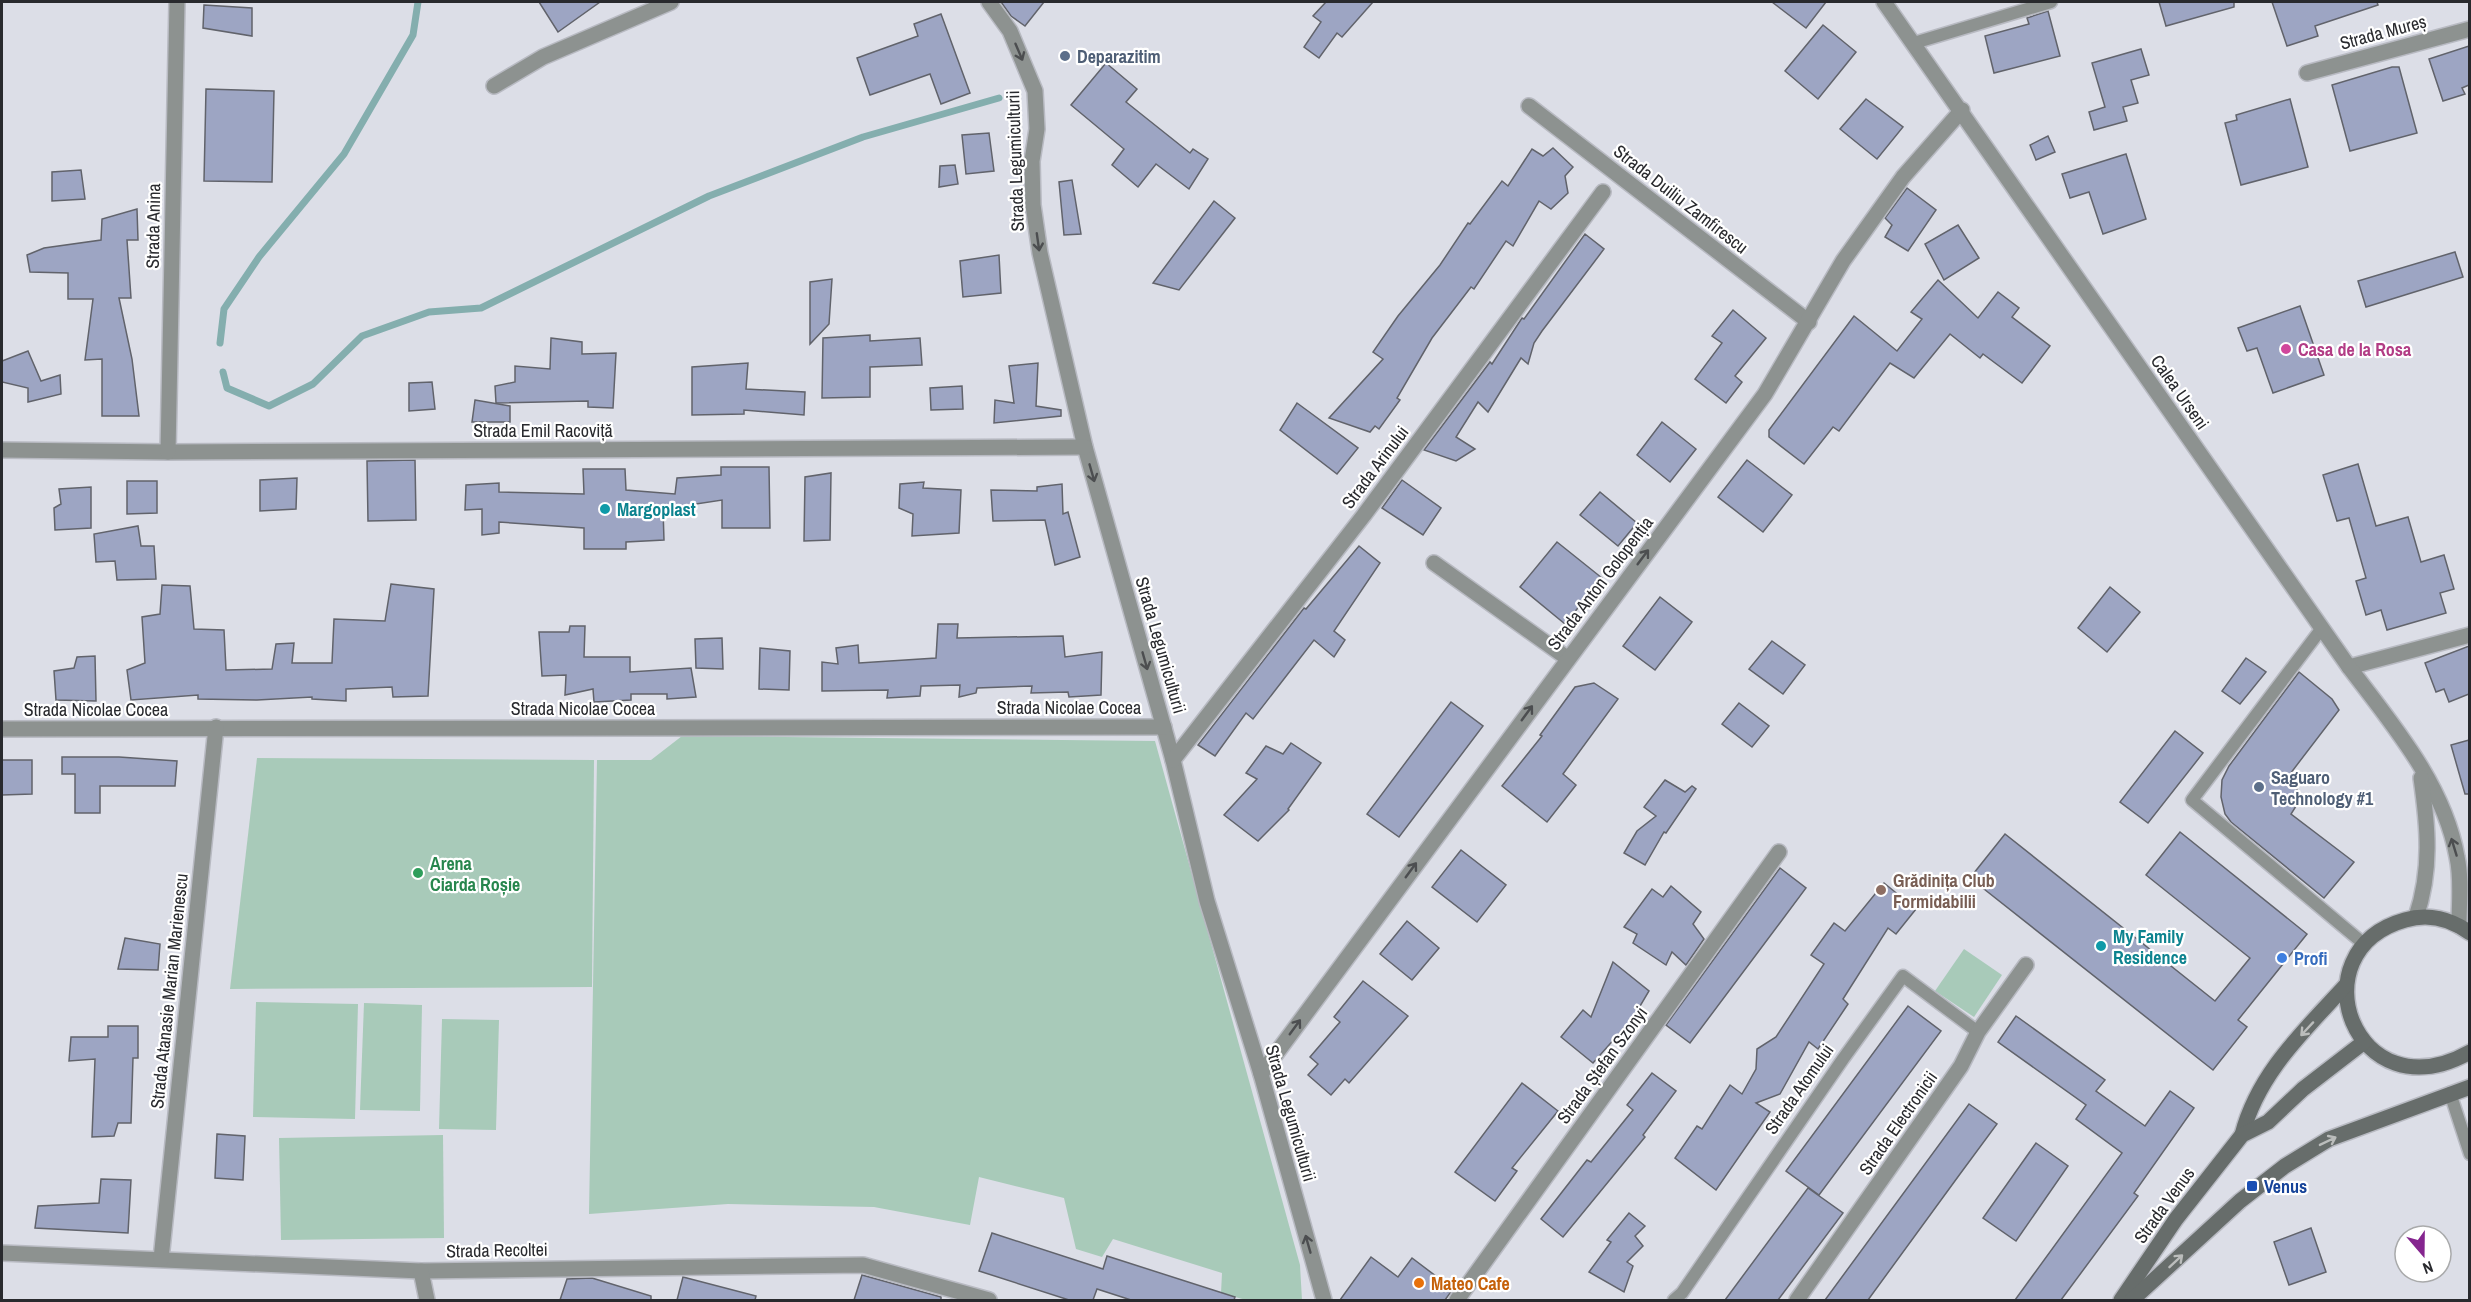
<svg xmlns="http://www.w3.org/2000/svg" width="2471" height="1302" viewBox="0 0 2471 1302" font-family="'Archivo Narrow',sans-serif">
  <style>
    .green { fill: #a8cab9 }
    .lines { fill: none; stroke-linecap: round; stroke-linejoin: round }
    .stream { stroke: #84aeae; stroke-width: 7 }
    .building { fill: #9da5c3; stroke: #61636b; stroke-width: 1.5 }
    .service-casing { stroke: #b8bac2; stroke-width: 15 }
    .minor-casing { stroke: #b8bac2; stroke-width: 18 }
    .tertiary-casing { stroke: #b8bac2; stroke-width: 18 }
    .secondary-casing { stroke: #b8bac2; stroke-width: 18 }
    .service { stroke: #8d9290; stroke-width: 12 }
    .minor { stroke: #8d9290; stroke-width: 15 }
    .tertiary { stroke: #8d9290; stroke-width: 15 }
    .secondary { stroke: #676d6b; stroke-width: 15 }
    .oneway { stroke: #4c4e50 }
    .oneway2 { stroke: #bbbdbc }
    .service-dot { fill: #5c6f8a; stroke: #fff; stroke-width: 2 }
    .hotel-dot { fill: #d1479c; stroke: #fff; stroke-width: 2 }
    .culture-dot { fill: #0f9aa8; stroke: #fff; stroke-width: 2 }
    .leisure-dot { fill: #2e9e5b; stroke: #fff; stroke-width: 2 }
    .education-dot { fill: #8d6e63; stroke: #fff; stroke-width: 2 }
    .shop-dot { fill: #3f7fe0; stroke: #fff; stroke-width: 2 }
    .transit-dot { fill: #1a4fb4; stroke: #fff; stroke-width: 2 }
    .food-dot { fill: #e8710a; stroke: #fff; stroke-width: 2 }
    .labels { text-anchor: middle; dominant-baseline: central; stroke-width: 4.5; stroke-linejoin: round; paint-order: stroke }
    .street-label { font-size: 18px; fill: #292a2e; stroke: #fff }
    .service-label { font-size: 18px; font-weight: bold; fill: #4e5e75; stroke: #fff; text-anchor: start }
    .hotel-label { font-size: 18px; font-weight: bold; fill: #b23c85; stroke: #fff; text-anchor: start }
    .culture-label { font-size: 18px; font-weight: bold; fill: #0d838f; stroke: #fff; text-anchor: start }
    .leisure-label { font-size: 18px; font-weight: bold; fill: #27864d; stroke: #fff; text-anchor: start }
    .education-label { font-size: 18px; font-weight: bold; fill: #785e54; stroke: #fff; text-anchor: start }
    .shop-label { font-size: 18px; font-weight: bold; fill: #366cbe; stroke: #fff; text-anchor: start }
    .transit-label { font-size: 18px; font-weight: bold; fill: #164399; stroke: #fff; text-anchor: start }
    .food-label { font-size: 18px; font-weight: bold; fill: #c56008; stroke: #fff; text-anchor: start }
  </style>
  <rect width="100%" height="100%" fill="#dcdee7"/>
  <g class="green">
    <polygon points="682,736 1155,741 1300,1265 1302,1300 1246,1300 1221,1293 1222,1273 1113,1239 1102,1257 1076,1249 1064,1198 979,1177 970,1225 874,1207 728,1204 589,1214 597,760 651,760"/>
    <polygon points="257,758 594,760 592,987 230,989"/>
    <polygon points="1964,949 2002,975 1974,1017 1935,991"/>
    <polygon points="256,1002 358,1004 355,1119 253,1117"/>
    <polygon points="364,1003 422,1005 420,1111 360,1110"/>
    <polygon points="442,1019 499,1020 496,1130 439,1129"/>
    <polygon points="443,1135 444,1238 281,1240 279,1138"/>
  </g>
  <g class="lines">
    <g class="stream">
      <polyline points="220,343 224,309 259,257 344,154 413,35 418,2"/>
      <polyline points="223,372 227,388 269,406 313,384 362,336 429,312 481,308 709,196 863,137 999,98"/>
    </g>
  </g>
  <g class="building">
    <polygon points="539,2 600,2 558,32"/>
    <polygon points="1001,2 1044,2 1025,26 1011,16"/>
    <polygon points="1326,2 1373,2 1342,37 1337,33 1319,58 1304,47 1321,22 1313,16"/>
    <polygon points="1772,2 1826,2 1806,28"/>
    <polygon points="2159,2 2234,2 2234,7 2166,26"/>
    <polygon points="2272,2 2377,2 2378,5 2315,26 2318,36 2287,46"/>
    <polygon points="204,5 252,8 252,36 203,28"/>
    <polygon points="2048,11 2060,56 1994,73 1985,36 2029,24 2027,18"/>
    <polygon points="941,14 970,93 941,104 930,74 870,95 857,58 918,36 914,24"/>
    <polygon points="1823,25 1856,52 1818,99 1785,71"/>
    <polygon points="2469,46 2469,85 2462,88 2465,94 2443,101 2429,59"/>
    <polygon points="2141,49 2149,75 2131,80 2138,103 2123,107 2127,121 2094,130 2089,112 2105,107 2092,63"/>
    <polygon points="1106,63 1137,89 1126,102 1190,153 1193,149 1208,159 1189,189 1156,164 1138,187 1112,165 1124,149 1071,105"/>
    <polygon points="2392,67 2399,67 2417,133 2350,151 2332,85"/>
    <polygon points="206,89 274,91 272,182 204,181"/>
    <polygon points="1866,99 1903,127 1877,159 1840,129"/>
    <polygon points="2290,99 2308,167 2241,185 2225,123 2237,120 2236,115"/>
    <polygon points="989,133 994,171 966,174 962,135"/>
    <polygon points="2048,136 2055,152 2036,160 2030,145"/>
    <polygon points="1553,148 1573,167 1565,176 1568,193 1551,209 1539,201 1513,246 1506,241 1474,289 1471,287 1432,338 1397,398 1400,400 1379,429 1375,426 1370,432 1329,418 1383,359 1373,352 1398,316 1440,265 1468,223 1470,224 1502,181 1508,186 1532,149 1543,156"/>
    <polygon points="2126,154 2146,219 2103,234 2089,192 2070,198 2062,174"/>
    <polygon points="955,165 958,184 939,187 940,166"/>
    <polygon points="81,170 85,199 52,201 52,172"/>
    <polygon points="1072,180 1081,234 1064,235 1059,182"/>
    <polygon points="1907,188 1936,210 1908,251 1885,237 1892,225 1885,218"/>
    <polygon points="1214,201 1235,218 1179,290 1153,283"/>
    <polygon points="137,209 138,240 127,240 131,298 119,298 132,359 139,416 102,416 102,359 85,360 93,299 68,299 68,273 30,272 27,255 44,248 101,240 102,219"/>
    <polygon points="1958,225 1979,258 1944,280 1925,244"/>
    <polygon points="1585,234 1604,249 1542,331 1534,343 1528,364 1521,358 1488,412 1478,402 1456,437 1475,449 1456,461 1424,450 1490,362 1492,364 1522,318 1524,319"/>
    <polygon points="2455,252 2463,277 2366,307 2358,281"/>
    <polygon points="999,255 1001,293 963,297 960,261"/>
    <polygon points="832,279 829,324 810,344 810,282"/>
    <polygon points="1938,280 1978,318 1998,292 2019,308 2012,317 2050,346 2022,383 1983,354 1980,358 1950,334 1914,378 1890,363 1839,431 1833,427 1804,464 1769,437 1769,430 1854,316 1897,351 1922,319 1911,312"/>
    <polygon points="2300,306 2324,375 2273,393 2257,348 2247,351 2238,328"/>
    <polygon points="1733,310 1766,338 1735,376 1742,382 1726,403 1695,379 1722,343 1712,336"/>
    <polygon points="870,335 870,341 920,338 922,365 870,367 870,397 822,398 823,338"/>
    <polygon points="551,338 582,342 582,354 616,353 613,408 588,407 588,401 496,403 495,386 515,382 515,366 550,369"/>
    <polygon points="28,351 41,381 60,375 61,394 28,402 28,388 2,382 2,361"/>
    <polygon points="748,363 746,389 805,392 804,415 744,410 744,414 692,415 692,367"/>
    <polygon points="1038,363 1036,406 1061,410 1061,416 994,423 995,400 1014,403 1009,366"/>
    <polygon points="432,382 435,409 409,411 409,383"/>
    <polygon points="962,386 963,409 931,410 930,388"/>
    <polygon points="475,400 510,406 510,422 472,422"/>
    <polygon points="1297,403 1358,448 1337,474 1280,430"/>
    <polygon points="1662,422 1696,449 1670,482 1637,455"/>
    <polygon points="415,460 416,520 368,521 367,461"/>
    <polygon points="1747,460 1792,495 1763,532 1718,497"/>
    <polygon points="2358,464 2376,526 2408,517 2421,562 2444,555 2454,589 2440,593 2446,613 2387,630 2381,610 2366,615 2356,581 2366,578 2349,518 2337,521 2323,475"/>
    <polygon points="721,467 769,467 770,528 722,528 722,500 663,509 664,540 626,542 626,549 584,549 584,528 499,522 499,533 482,535 482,509 465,510 466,485 499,483 499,492 584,494 583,469 625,469 626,490 675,494 677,478 721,475"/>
    <polygon points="831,473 830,540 804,541 805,477"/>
    <polygon points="297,478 296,509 260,511 260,480"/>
    <polygon points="1402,480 1441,508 1423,535 1382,508"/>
    <polygon points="127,481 157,481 157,513 127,514"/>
    <polygon points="924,482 923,488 961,490 959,533 912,536 913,514 899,508 900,484"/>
    <polygon points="1062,484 1063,514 1068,512 1080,557 1055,565 1045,520 993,521 991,490 1037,491 1037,487"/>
    <polygon points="91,487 91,528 55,530 54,508 61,504 59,489"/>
    <polygon points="1600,492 1637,523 1618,546 1580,515"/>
    <polygon points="138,526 141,546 154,546 156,579 117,580 115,561 96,562 94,534"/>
    <polygon points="1557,542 1602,578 1565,624 1520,587"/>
    <polygon points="1359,546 1380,563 1334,631 1345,640 1334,657 1314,640 1253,719 1246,713 1215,756 1198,745 1304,608 1306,609"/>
    <polygon points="391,584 434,589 428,696 393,697 392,687 346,689 346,701 312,699 312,697 257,700 198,699 198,695 131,700 127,670 145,663 142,617 160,614 162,585 190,586 194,629 224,630 226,670 272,669 276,644 294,643 292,663 332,663 334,619 385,621"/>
    <polygon points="2110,587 2140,612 2107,652 2078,628"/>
    <polygon points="1660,597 1692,622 1655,670 1623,646"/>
    <polygon points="938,624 958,624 957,638 1063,636 1065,657 1102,652 1101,695 1069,697 1068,692 1031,693 1032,686 977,688 976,693 959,697 960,685 921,686 920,696 887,698 888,690 822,691 822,662 838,664 836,648 858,645 859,663 936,658"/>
    <polygon points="570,626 585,626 584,657 630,657 630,672 691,668 696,697 667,699 667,694 631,694 631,700 594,702 593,689 565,695 566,675 542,676 539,632 569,632"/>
    <polygon points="722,638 723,669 696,668 695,639"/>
    <polygon points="1772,641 1805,665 1783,694 1749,669"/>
    <polygon points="2469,646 2469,694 2449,702 2444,689 2436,692 2425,663"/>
    <polygon points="760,648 790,651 789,690 759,689"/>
    <polygon points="95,656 96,701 56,700 54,671 74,668 77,657"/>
    <polygon points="2246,658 2266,672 2240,704 2222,691"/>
    <polygon points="2299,672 2332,699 2339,710 2290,774 2298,792 2298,803 2291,814 2354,862 2324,898 2231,822 2225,814 2221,797 2222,780 2229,766"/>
    <polygon points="1594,683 1618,699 1563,774 1576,785 1547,822 1502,786 1542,736 1540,735 1575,687"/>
    <polygon points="1451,702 1483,726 1399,837 1367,814"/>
    <polygon points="1739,703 1769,726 1752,747 1722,724"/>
    <polygon points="2175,731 2203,753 2148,823 2120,802"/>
    <polygon points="2469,740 2469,794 2465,794 2451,745"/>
    <polygon points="1291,743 1321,763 1288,809 1289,810 1258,841 1224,815 1257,779 1246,773 1266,746 1283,754"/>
    <polygon points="62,757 119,757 177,761 175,786 100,786 100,813 75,813 75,774 62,774"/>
    <polygon points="2,760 32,760 32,794 2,795"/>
    <polygon points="1665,780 1685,792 1692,786 1696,789 1666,833 1664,832 1645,865 1624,853 1637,831 1656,816 1644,807"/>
    <polygon points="2180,832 2307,934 2238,1020 2247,1027 2213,1070 1970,878 2005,834 2215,1001 2250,958 2146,875"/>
    <polygon points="1461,850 1506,885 1477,922 1432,887"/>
    <polygon points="1780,868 1806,888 1690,1043 1666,1025"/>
    <polygon points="1884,883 1916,909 1896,934 1888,928 1843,999 1848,1004 1818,1049 1809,1042 1780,1094 1756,1103 1770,1112 1716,1190 1675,1158 1697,1126 1702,1129 1730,1085 1742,1094 1756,1069 1757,1049 1776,1037 1824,964 1811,955 1834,923 1845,931"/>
    <polygon points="1671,886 1701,912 1693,924 1704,939 1686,965 1672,952 1666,965 1633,943 1637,934 1624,927 1652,889 1663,897"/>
    <polygon points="1407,921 1439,948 1412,980 1380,954"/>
    <polygon points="125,938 160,944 158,970 118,969"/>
    <polygon points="1613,962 1649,991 1633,1018 1593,1063 1561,1037 1583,1010 1591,1017"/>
    <polygon points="1363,981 1408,1016 1349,1083 1345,1079 1331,1095 1308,1075 1318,1064 1310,1057 1340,1022 1334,1017"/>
    <polygon points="1908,1006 1941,1031 1819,1195 1786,1171"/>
    <polygon points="2016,1016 2105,1080 2096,1091 2145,1126 2170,1091 2194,1108 2134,1193 2138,1196 2061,1300 2015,1300 2122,1153 2076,1119 2086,1105 1998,1042"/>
    <polygon points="108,1026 138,1026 138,1058 133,1058 131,1123 118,1123 114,1136 92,1137 95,1059 69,1061 71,1037 108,1037"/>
    <polygon points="1652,1073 1676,1091 1643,1135 1645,1137 1563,1237 1541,1219 1587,1160 1591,1162 1633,1110 1627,1105"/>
    <polygon points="1522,1083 1558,1111 1512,1168 1517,1171 1495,1201 1455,1172"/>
    <polygon points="1969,1104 1997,1124 1960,1174 1868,1300 1825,1300"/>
    <polygon points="217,1134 245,1136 243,1180 215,1178"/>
    <polygon points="2036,1143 2068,1166 2016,1241 1983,1218"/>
    <polygon points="101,1179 131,1180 128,1233 35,1228 38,1206 99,1203"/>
    <polygon points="1808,1188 1843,1213 1793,1280 1778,1300 1725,1300"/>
    <polygon points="1629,1213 1645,1226 1635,1236 1643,1246 1627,1262 1633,1266 1624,1292 1589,1272 1611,1242 1607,1240"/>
    <polygon points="2311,1228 2326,1272 2289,1285 2274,1242"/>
    <polygon points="992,1233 1103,1269 1107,1256 1235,1297 1234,1300 1131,1300 1097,1289 1093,1300 1069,1300 979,1271"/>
    <polygon points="1371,1257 1398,1277 1412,1258 1453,1289 1445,1300 1340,1300"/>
    <polygon points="862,1275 941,1297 941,1300 854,1300"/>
    <polygon points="683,1277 756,1296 755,1300 677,1300"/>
    <polygon points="592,1278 651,1296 651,1300 560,1300 567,1279"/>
  </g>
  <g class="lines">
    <g class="service-casing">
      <g id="service">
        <polyline points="1914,43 2051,2"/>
        <polyline points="2322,628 2192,800 2364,944"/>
        <polyline points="2450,1093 2470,1154"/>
        <polyline points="1674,1300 1682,1293 1843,1059 1903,976 1978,1032"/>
      </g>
    </g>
    <g class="minor-casing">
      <g id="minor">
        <polyline points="989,2 1010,31 1035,91 1037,129 1032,161 1033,205 1040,253 1085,447 1173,760 1207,901 1261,1074 1324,1300"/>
        <polyline points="2307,73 2470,29"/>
        <polyline points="494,86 543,57 671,2"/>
        <polyline points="1529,106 1809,322"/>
        <polyline points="2,450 168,452 1085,447"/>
        <polyline points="168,452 177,2"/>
        <polyline points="1434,563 1567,658"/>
        <polyline points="2349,667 2470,635"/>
        <polyline points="2,729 1164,727"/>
        <polyline points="1173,760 1364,515 1603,192"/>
        <polyline points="1261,1074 1765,394 1843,261 1903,177 1962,110"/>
        <polyline points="2,1253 421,1271 863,1265 989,1300"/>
        <polyline points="161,1259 216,727"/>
        <polyline points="421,1271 427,1300"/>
        <polyline points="1457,1300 1779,852"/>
        <polyline points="1797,1300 1961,1066 1978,1032 2026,965"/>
      </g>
    </g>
    <g class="tertiary-casing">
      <g id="tertiary">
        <path d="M1884,2L2349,667C2392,724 2444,784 2457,857C2462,879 2459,903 2459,926"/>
        <path d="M2416,917C2432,870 2428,826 2421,778"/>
      </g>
    </g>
    <g class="secondary-casing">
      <g id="secondary">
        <path d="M2470,933C2451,919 2428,913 2405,920C2295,951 2354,1117 2470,1052"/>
        <path d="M2242,1135C2258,1073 2304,1031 2346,985"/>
        <polyline points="2121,1300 2176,1219 2242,1135 2268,1122 2303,1089 2364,1042"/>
        <polyline points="2132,1300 2240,1201 2285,1166 2329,1139 2470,1087"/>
      </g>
    </g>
    <use href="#service" class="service"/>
    <use href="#minor" class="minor"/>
    <use href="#tertiary" class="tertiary"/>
    <use href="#secondary" class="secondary"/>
  </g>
  <defs><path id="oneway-shaft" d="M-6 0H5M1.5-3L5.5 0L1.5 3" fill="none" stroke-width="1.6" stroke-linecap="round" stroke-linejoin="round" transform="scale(1.5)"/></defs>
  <g class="oneway">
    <use href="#oneway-shaft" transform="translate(1019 52) rotate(67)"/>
    <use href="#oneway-shaft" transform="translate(1038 242) rotate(82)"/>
    <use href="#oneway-shaft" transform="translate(1092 473) rotate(74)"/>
    <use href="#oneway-shaft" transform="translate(1643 557) rotate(-53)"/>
    <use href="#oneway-shaft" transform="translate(1145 661) rotate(74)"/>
    <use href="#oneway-shaft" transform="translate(1527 713) rotate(-54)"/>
    <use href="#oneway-shaft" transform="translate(2454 847) rotate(-107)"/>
    <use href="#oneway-shaft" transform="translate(1411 870) rotate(-54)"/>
    <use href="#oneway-shaft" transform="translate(1295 1027) rotate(-54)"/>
    <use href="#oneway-shaft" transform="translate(1308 1244) rotate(-106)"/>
  </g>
  <g class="oneway2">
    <use href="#oneway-shaft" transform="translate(2307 1029) rotate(133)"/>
    <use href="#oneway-shaft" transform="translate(2328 1141) rotate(-26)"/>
    <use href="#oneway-shaft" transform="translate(2176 1261) rotate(-43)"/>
  </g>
  <g class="service-dot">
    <circle cx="1065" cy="56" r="6"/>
    <circle cx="2259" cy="787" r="6"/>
  </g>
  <circle class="hotel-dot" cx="2286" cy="349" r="6"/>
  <g class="culture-dot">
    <circle cx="605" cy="509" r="6"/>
    <circle cx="2101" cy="946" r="6"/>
  </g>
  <circle class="leisure-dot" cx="418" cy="873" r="6"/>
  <circle class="education-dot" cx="1881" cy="890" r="6"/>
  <circle class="shop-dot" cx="2282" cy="958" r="6"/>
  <rect class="transit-dot" x="2246" y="1180" width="12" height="12" rx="3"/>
  <circle class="food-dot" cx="1419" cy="1283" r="6"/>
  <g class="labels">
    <g class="street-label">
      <text transform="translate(2383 32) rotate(-15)">Strada Mureș</text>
      <text transform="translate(1015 161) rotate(-92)">Strada Legumiculturii</text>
      <text transform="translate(1681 199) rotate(38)">Strada Duiliu Zamfirescu</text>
      <text transform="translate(153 226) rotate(-89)">Strada Anina</text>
      <text transform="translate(2180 392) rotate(55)">Calea Urseni</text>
      <text x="543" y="430">Strada Emil Racoviță</text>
      <text transform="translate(1375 467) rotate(-53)">Strada Arinului</text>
      <text transform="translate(1600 583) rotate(-53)">Strada Anton Golopenția</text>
      <text transform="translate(1161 645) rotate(74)">Strada Legumiculturii</text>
      <text x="1069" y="707">Strada Nicolae Cocea</text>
      <text x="583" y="708">Strada Nicolae Cocea</text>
      <text x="96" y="709">Strada Nicolae Cocea</text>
      <text transform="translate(169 991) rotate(-84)">Strada Atanasie Marian Marienescu</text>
      <text transform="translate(1602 1065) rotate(-54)">Strada Ștefan Szonyi</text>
      <text transform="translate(1799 1089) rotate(-55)">Strada Atomului</text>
      <text transform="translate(1291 1113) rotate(74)">Strada Legumiculturii</text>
      <text transform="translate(1898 1123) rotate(-55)">Strada Electronicii</text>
      <text transform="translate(2164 1205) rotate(-54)">Strada Venus</text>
      <text transform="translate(497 1250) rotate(-1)">Strada Recoltei</text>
    </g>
    <g class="service-label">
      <text x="1077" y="56">Deparazitim</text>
      <text x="2271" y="777">Saguaro<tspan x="2271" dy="21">Technology #1</tspan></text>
    </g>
    <g class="hotel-label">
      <text x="2298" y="349">Casa de la Rosa</text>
    </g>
    <g class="culture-label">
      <text x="617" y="509">Margoplast</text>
      <text x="2113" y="936">My Family<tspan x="2113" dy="21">Residence</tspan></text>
    </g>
    <g class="leisure-label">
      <text x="430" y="863">Arena<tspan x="430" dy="21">Ciarda Roșie</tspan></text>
    </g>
    <g class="education-label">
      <text x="1893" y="880">Grădinița Club<tspan x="1893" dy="21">Formidabilii</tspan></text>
    </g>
    <g class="shop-label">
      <text x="2294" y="958">Profi</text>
    </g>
    <g class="transit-label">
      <text x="2264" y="1186">Venus</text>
    </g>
    <g class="food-label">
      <text x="1431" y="1283">Mateo Cafe</text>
    </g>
  </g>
  <rect width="2471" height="1302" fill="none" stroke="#292a2e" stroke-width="6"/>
  <g transform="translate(2423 1254) rotate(160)"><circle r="28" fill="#ffffff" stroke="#a9aaab" stroke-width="1.5"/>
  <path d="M0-4.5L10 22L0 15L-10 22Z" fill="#85258f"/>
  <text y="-9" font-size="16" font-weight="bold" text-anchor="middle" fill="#292a2e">N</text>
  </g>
</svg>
